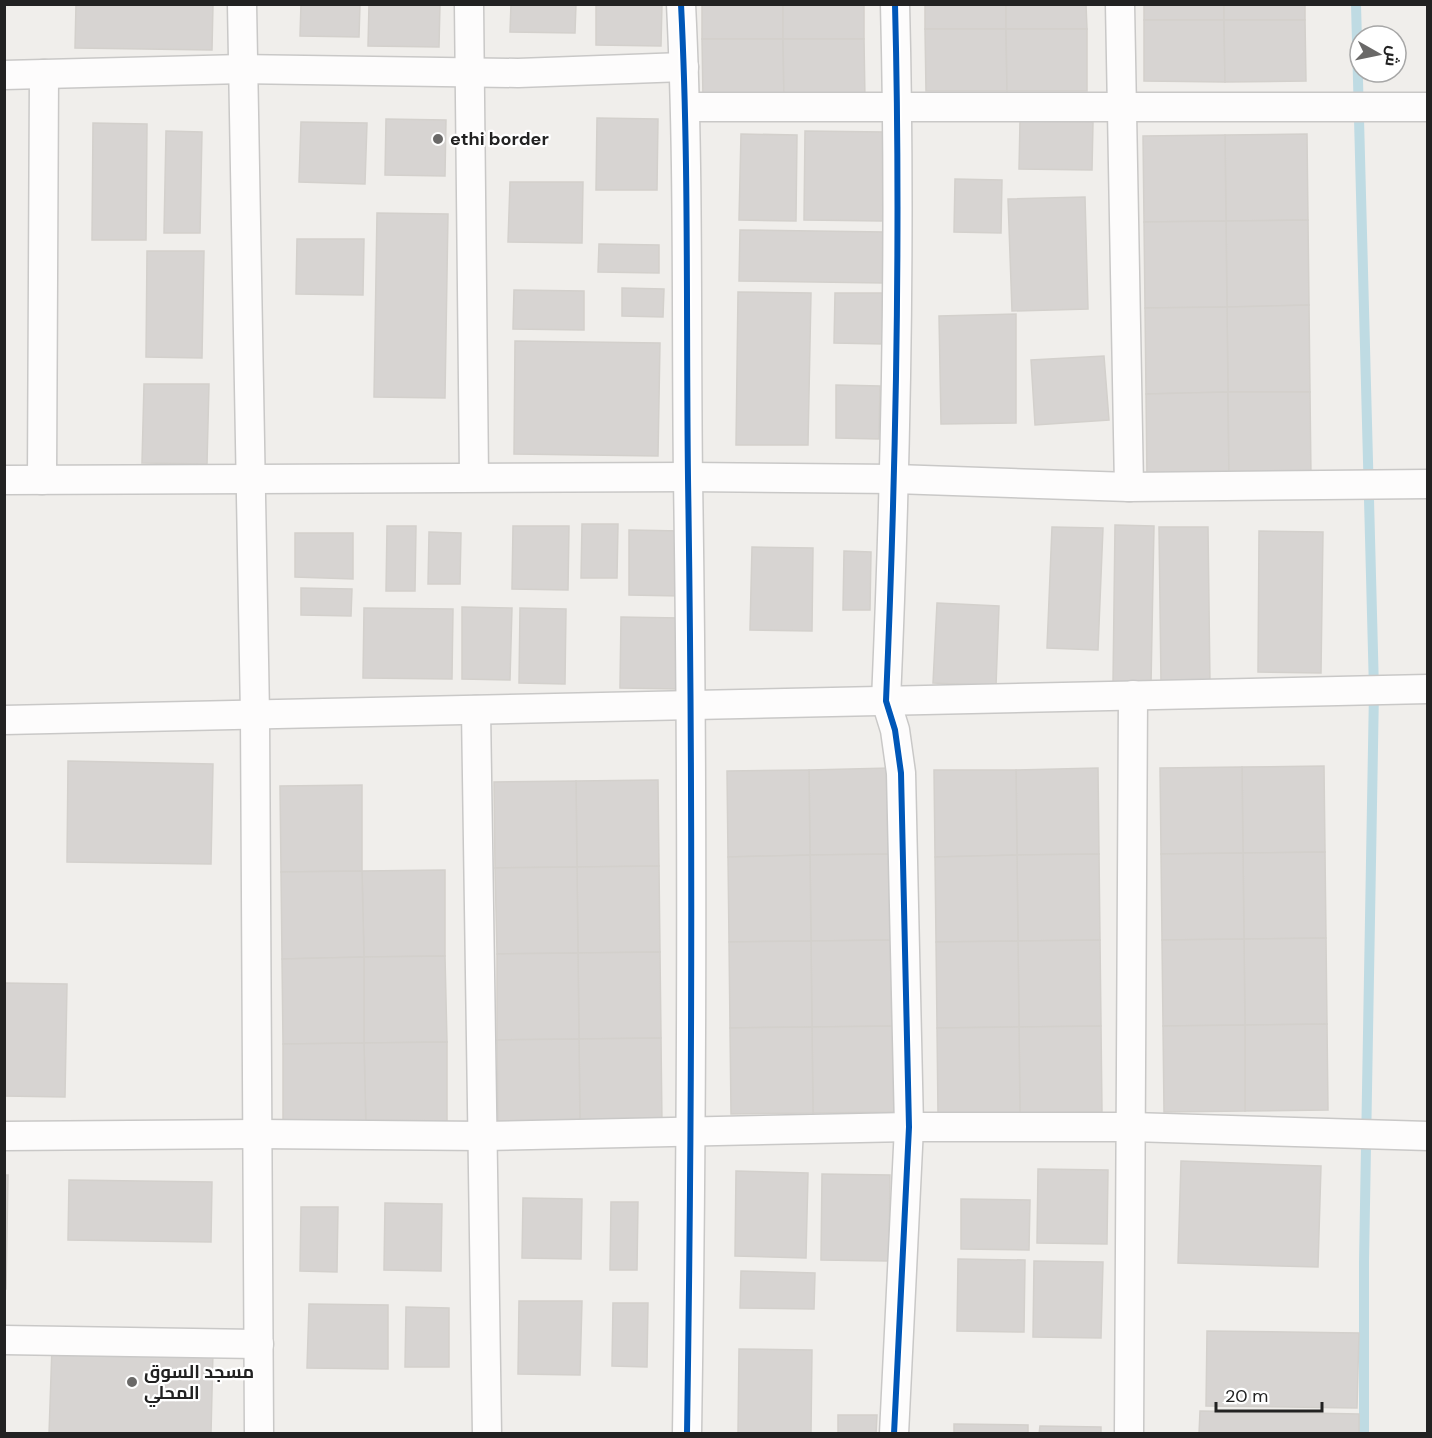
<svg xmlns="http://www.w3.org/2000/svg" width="1432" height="1438" viewBox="0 0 1432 1438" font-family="'DM Sans',Cairo,sans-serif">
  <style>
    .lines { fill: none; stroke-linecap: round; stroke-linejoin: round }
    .stream { stroke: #bfdbe3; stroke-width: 10 }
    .building { fill: #d7d4d2; stroke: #d3d0cc; stroke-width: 1.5 }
    .street-casing { stroke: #c9c8c7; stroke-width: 31 }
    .street { stroke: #fdfcfc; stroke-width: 28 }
    .cycleway-casing { stroke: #fff; stroke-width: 10 }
    .cycleway { stroke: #0057b8; stroke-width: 6 }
    .poi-dot { fill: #6a6968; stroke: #fff; stroke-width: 2 }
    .labels { text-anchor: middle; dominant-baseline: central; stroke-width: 4.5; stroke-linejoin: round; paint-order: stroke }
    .poi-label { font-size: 18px; font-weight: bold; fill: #222; stroke: #fff; text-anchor: start }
  </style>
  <rect width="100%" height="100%" fill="#f0eeeb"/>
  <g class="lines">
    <polyline class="stream" points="1356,4 1374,690 1364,1262 1364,1434"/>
  </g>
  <g class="building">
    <polygon points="76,4 213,4 212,50 75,48"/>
    <polygon points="301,4 360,4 359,37 300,36"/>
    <polygon points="369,4 440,4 439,47 368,46"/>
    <polygon points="511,4 576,4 575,33 510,32"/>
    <polygon points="596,4 662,4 661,46 596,45"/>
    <rect x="702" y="4" width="81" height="35"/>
    <rect x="783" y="4" width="81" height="35"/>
    <rect x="925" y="4" width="81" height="25"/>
    <polygon points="1006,4 1086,4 1087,29 1006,29"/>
    <rect x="1144" y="4" width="80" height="16"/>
    <rect x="1224" y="4" width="81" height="16"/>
    <polygon points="1144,20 1224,20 1225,82 1144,81"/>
    <polygon points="1224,20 1305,20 1306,81 1225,82"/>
    <polygon points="925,29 1006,29 1007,91 926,91"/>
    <polygon points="1006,29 1087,29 1087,91 1007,91"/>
    <polygon points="702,39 783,39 784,100 703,100"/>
    <polygon points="783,39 864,39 865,100 784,100"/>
    <polygon points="597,118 658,119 657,190 596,190"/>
    <polygon points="386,119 446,120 445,176 385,175"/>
    <polygon points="1020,121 1093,122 1092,170 1019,169"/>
    <polygon points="301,122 367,123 365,184 299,182"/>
    <polygon points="93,123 147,124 146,240 92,240"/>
    <polygon points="166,131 202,132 200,233 164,233"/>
    <polygon points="805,131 885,132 883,221 804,220"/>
    <polygon points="741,134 797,135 796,221 739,220"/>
    <polygon points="1307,134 1308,220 1226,221 1225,135"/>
    <polygon points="1225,135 1226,221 1144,222 1143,136"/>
    <polygon points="955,179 1002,180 1001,233 954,232"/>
    <polygon points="510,182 583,182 582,243 508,242"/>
    <polygon points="1085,197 1088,309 1012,311 1008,199"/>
    <polygon points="377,213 448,214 445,398 374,397"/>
    <polygon points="1308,220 1309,305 1227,307 1226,221"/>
    <polygon points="1226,221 1227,307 1145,308 1144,222"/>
    <polygon points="740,230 885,232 885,283 739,281"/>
    <polygon points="297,239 364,239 363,295 296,294"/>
    <polygon points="599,244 659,245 659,273 598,272"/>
    <polygon points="147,251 204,251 202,358 146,357"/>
    <polygon points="622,288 664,289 663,317 622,316"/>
    <polygon points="514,290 584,291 584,330 513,329"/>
    <polygon points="738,292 811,293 808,445 736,445"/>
    <polygon points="835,293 885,293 884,344 834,343"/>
    <polygon points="1309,305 1310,392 1228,392 1227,307"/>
    <polygon points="1227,307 1228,392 1146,394 1145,308"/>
    <polygon points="1016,314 1016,423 941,424 939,316"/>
    <polygon points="515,341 660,343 658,456 514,454"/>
    <polygon points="1104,356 1109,420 1035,425 1031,360"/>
    <polygon points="144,384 209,384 207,464 142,463"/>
    <polygon points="836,385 880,386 879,439 836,438"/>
    <polygon points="1228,392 1229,479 1147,479 1146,394"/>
    <polygon points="1228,392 1310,392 1311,478 1229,479"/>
    <polygon points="582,524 618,524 617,578 581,578"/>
    <polygon points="1115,525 1154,526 1151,685 1113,684"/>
    <polygon points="387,526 416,526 415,591 386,591"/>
    <polygon points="513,526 569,526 568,590 512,589"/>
    <polygon points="1052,527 1103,528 1098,650 1047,648"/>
    <polygon points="1159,527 1208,527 1210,684 1161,684"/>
    <polygon points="629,530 681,531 680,596 629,595"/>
    <polygon points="1259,531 1323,532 1321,673 1258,672"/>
    <polygon points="429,532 461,533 460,584 428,584"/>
    <polygon points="295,533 353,533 353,579 295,577"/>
    <polygon points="752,547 813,548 812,631 750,630"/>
    <polygon points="844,551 871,552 870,610 843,610"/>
    <polygon points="301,588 352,589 351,616 301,615"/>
    <polygon points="937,603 999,606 996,686 933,683"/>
    <polygon points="462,607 512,608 510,680 462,679"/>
    <polygon points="364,608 453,609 452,679 363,678"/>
    <polygon points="520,608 566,609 565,684 519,683"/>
    <polygon points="621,617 680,618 679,689 620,688"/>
    <polygon points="68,761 213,764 211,864 67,862"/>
    <polygon points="1324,766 1325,852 1243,853 1242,767"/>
    <polygon points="1242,767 1243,853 1161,854 1160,768"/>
    <polygon points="890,768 892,854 810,855 809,770"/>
    <polygon points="1098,768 1099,854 1017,855 1016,770"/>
    <polygon points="809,770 810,855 728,857 727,771"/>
    <polygon points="934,770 1016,770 1017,855 935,857"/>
    <polygon points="658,780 659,866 577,867 576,781"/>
    <polygon points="576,781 577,867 495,868 494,782"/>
    <polygon points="362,785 362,871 281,872 280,786"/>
    <polygon points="1325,852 1326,938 1244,939 1243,853"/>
    <polygon points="1243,853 1244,939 1162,940 1161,854"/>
    <polygon points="892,854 892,940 811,941 810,855"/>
    <polygon points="1099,854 1100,940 1018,941 1017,855"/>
    <polygon points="810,855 811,941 729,942 728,857"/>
    <polygon points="1017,855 1018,941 936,942 935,857"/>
    <polygon points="659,866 660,952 578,953 577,867"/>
    <polygon points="577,867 578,953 497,954 495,868"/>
    <polygon points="445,870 445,956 364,957 362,871"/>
    <polygon points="362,871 364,957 282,959 281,872"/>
    <polygon points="1326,938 1327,1024 1245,1025 1244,939"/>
    <polygon points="1244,939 1245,1025 1163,1026 1162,940"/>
    <polygon points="892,940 894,1026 812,1027 811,941"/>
    <polygon points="1100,940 1101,1026 1019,1027 1018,941"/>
    <polygon points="811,941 812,1027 730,1028 729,942"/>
    <polygon points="1018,941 1019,1027 937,1028 936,942"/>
    <polygon points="660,952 661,1038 579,1039 578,953"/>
    <polygon points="578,953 579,1039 497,1040 497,954"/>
    <polygon points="445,956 447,1042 364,1043 364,957"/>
    <polygon points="364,957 364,1043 283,1044 282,959"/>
    <polygon points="4,983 67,984 65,1097 4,1096"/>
    <polygon points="1327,1024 1328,1110 1245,1111 1245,1025"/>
    <polygon points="1245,1025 1245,1111 1164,1112 1163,1026"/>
    <polygon points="894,1026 894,1112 813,1113 812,1027"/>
    <polygon points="1101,1026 1102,1112 1020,1113 1019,1027"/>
    <polygon points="812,1027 813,1113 731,1114 730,1028"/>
    <polygon points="1019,1027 1020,1113 938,1114 937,1028"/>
    <polygon points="661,1038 662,1124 580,1125 579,1039"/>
    <polygon points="579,1039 580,1125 498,1126 497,1040"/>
    <polygon points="447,1042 447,1128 366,1129 364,1043"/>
    <polygon points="364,1043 366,1129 283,1130 283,1044"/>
    <polygon points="1181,1161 1321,1166 1318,1267 1178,1263"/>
    <polygon points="1038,1169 1108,1170 1107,1244 1037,1243"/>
    <polygon points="736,1171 808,1173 806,1258 735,1256"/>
    <polygon points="822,1174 890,1175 889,1261 821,1260"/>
    <polygon points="4,1175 8,1175 6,1289 4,1289"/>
    <polygon points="69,1180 212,1182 211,1242 68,1240"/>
    <polygon points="523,1198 582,1199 581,1259 522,1258"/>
    <polygon points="961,1199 1030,1200 1029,1250 961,1249"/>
    <polygon points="611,1202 638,1202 637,1270 610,1270"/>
    <polygon points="385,1203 442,1204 441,1271 384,1270"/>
    <polygon points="301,1207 338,1207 337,1272 300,1271"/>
    <polygon points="958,1259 1025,1260 1024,1332 957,1331"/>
    <polygon points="1034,1261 1103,1262 1101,1338 1033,1337"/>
    <polygon points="741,1271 815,1273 814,1309 740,1308"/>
    <polygon points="519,1301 582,1301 580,1375 518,1374"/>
    <polygon points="613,1303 648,1303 647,1367 612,1366"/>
    <polygon points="309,1304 388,1305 388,1369 307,1368"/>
    <polygon points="406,1307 449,1308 449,1367 405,1367"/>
    <polygon points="1207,1331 1359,1333 1357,1408 1206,1406"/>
    <polygon points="52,1347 213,1351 211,1434 49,1434"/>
    <polygon points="739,1349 812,1350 811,1434 738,1434"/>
    <polygon points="1200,1411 1359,1414 1359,1434 1199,1434"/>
    <polygon points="838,1415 877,1415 876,1434 838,1434"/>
    <polygon points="954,1424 1028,1425 1028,1434 954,1434"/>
    <polygon points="1040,1426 1101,1427 1101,1434 1039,1434"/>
  </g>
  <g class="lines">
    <g class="street-casing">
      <g id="street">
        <polyline points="242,4 255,715 259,1434"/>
        <polyline points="469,4 474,477"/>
        <path d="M681,4C689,162 686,320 688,478C693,797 692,1115 687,1434"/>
        <polyline points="1120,4 1129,487"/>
        <polyline points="4,75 243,69 518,73 684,67"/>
        <polyline points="686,107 1428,107"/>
        <polyline points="4,480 688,477 895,479 1129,487 1428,484"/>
        <polyline points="42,480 44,74"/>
        <polyline points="476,710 487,1434"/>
        <polyline points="4,720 1428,689"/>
        <polyline points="4,1136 258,1134 483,1136 909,1127 1132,1127 1428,1136"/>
        <polyline points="4,1340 259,1344"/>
        <path d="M894,1434L909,1127L901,773L895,730L886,701C896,469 901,237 895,4"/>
        <polyline points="1129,1434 1133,695"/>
      </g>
    </g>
    <use href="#street" class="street"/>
    <g class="cycleway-casing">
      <g id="cycleway">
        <path d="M681,4C689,162 686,320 688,478C693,797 692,1115 687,1434"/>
        <path d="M894,1434L909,1127L901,773L895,730L886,701C896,469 901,237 895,4"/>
      </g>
    </g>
    <use href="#cycleway" class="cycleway"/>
  </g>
  <g class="poi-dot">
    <circle cx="438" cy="139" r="6"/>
    <circle cx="132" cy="1382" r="6"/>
  </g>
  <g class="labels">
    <g class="poi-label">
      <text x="450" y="139">ethi border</text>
      <text x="144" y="1372">مسجد السوق<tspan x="144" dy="21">المحلي</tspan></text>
    </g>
  </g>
  <rect width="1432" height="1438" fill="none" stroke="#222222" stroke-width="12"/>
  <g transform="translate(1378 54) rotate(99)"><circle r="28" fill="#ffffff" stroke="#a7a7a7" stroke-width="1.5"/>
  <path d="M0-4.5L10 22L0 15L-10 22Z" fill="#6a6968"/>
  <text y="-9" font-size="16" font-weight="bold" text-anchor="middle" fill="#222222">ش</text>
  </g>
  <path d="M1216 1402v9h106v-9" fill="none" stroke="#222222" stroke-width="3"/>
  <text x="1225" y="1402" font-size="18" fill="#222222" stroke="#ffffff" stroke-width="4.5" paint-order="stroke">20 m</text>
</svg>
